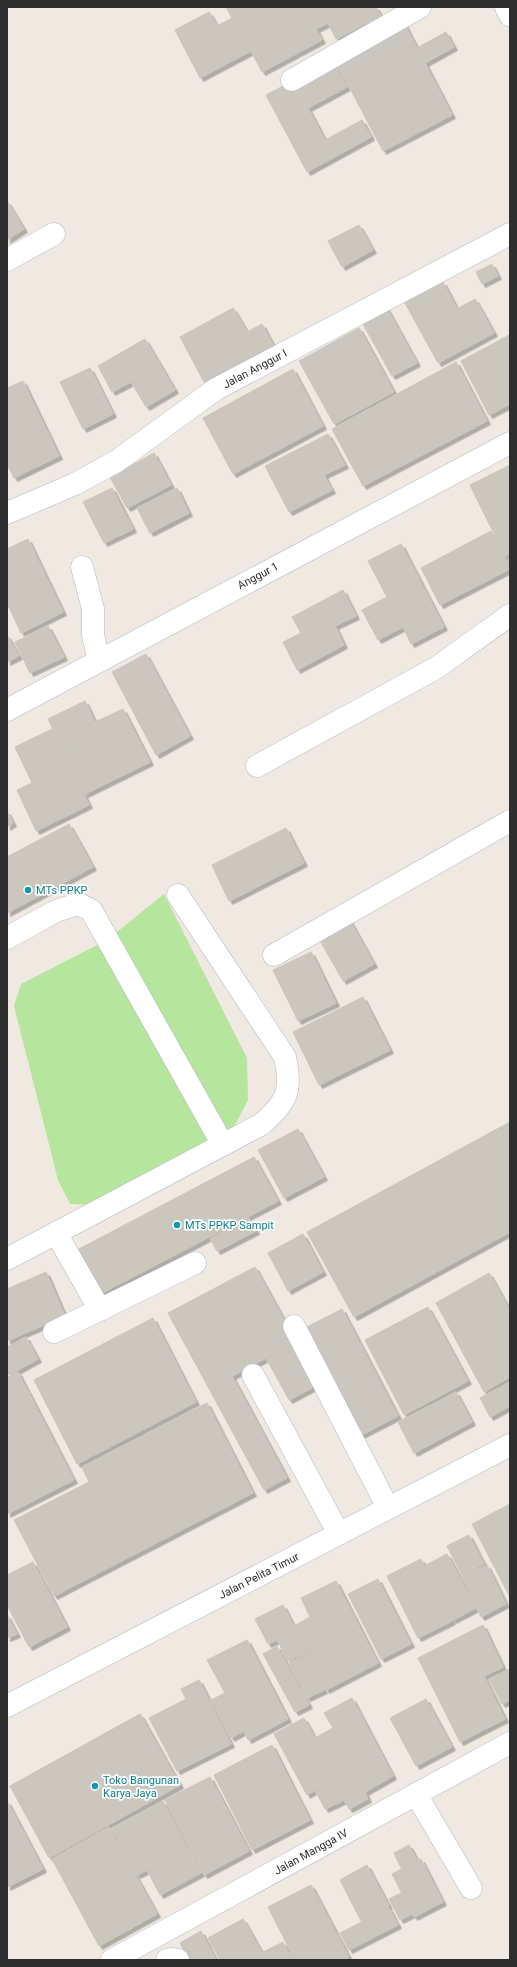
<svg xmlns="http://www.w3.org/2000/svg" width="517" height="1967" viewBox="0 0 517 1967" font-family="Roboto,sans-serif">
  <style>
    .green { fill: #b6e59e }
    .building { fill: #cbc7bf; stroke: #cbc5ba; filter: url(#shadow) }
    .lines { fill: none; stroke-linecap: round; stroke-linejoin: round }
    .minor-casing { stroke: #b4b7c1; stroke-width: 23 }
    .minor { stroke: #fff; stroke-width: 22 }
    .culture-dot { fill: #0f9aa8; stroke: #fff; stroke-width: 1.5 }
    .labels { text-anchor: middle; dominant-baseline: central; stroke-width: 3.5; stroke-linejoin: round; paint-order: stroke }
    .street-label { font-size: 11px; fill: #2e2e2e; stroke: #fff }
    .culture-label { font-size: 11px; fill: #0d838f; stroke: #fff; text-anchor: start }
  </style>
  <defs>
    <filter id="shadow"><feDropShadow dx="3.5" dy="3.5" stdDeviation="0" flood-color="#0004"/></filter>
  </defs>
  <rect width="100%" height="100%" fill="#efe9e1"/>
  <polygon class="green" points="164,894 247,1058 248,1100 233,1129 99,1205 70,1204 58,1180 14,1006 21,984 107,940"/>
  <g class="building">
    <polygon points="226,7 376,7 381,16 336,39 328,23 316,29 322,40 262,72 251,51 200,78 175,30 209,12 217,26 232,18"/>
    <polygon points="404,23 417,48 446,32 454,47 425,63 452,115 383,151 334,58"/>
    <polygon points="332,60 347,87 308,108 325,140 362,120 371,137 307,172 266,95"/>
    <polygon points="7,201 24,229 7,240"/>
    <polygon points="359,225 373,250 342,267 328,241"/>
    <polygon points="492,264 498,276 482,284 476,272"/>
    <polygon points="443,282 457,309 475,299 494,333 438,363 405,303"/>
    <polygon points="384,303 417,363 392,376 359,317"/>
    <polygon points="233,308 247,332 262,324 273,345 204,382 180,337"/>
    <polygon points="359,328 394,392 334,424 299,361"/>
    <polygon points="509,335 510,404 489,415 461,361"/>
    <polygon points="145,339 175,390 146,407 131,382 112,392 98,366"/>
    <polygon points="456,362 487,421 363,486 332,429"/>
    <polygon points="90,368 113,414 83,429 60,382"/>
    <polygon points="293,369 323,426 233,474 203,418"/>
    <polygon points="23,381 59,456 14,478 7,464 7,388"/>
    <polygon points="328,434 345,465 324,475 332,490 289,512 265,466"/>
    <polygon points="154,453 171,485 127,508 110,477"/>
    <polygon points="510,465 510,553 505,556 470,485"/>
    <polygon points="112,488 133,529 104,543 83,502"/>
    <polygon points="177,488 189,513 150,533 137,508"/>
    <polygon points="491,531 510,569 440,605 421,568"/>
    <polygon points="28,539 63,612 21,633 7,603 7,549"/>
    <polygon points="401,544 444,627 411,644 403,627 378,640 362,610 387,597 368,561"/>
    <polygon points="343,590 356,616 335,626 344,645 297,670 283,642 301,633 292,617"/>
    <polygon points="48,626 64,657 30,673 15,642"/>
    <polygon points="7,635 19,656 7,662"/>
    <polygon points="146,654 190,736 156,755 112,672"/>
    <polygon points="85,701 95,722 123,709 150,762 85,794 48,719"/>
    <polygon points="52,729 89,805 36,831 17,790 32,783 15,747"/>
    <polygon points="7,811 13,823 7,827"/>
    <polygon points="69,824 93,867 7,913 7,857"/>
    <polygon points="286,828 304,863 229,901 212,865"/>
    <polygon points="349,919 374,964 343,981 318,937"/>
    <polygon points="311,952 336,1003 298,1021 273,970"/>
    <polygon points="363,997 390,1050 319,1085 293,1032"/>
    <polygon points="510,1122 510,1232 354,1317 307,1232"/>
    <polygon points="298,1129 324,1177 284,1198 258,1150"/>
    <polygon points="254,1157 278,1201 100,1294 77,1250"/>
    <polygon points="249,1218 256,1231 217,1251 210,1239"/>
    <polygon points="303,1234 323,1272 288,1291 268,1253"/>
    <polygon points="255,1267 319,1384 289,1400 266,1358 232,1376 287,1478 264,1490 168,1313"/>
    <polygon points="46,1272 65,1316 7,1341 7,1289"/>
    <polygon points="489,1273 510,1311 510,1377 484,1392 436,1303"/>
    <polygon points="428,1307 468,1381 404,1415 365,1340"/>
    <polygon points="342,1309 398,1416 357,1437 301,1330"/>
    <polygon points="153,1318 196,1402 77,1464 34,1380"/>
    <polygon points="26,1337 38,1359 9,1375 7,1372 7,1347"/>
    <polygon points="18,1372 74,1480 7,1514 7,1378"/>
    <polygon points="510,1382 510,1406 490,1417 480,1398"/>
    <polygon points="456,1392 472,1422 414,1453 398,1422"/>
    <polygon points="207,1403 253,1493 54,1596 14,1520 89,1482 82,1467"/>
    <polygon points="510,1504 510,1597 472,1524"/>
    <polygon points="469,1535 484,1564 462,1576 447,1546"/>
    <polygon points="447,1554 476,1608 453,1620 426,1565"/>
    <polygon points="421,1559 452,1621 418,1638 387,1576"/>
    <polygon points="33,1562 67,1627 29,1647 7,1605 7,1575"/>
    <polygon points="487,1565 506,1604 481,1617 462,1577"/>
    <polygon points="378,1579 411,1644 381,1659 348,1594"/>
    <polygon points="336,1581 378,1663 326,1690 294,1626 310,1617 301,1598"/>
    <polygon points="283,1605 307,1652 288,1661 277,1640 268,1644 255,1619"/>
    <polygon points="7,1615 17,1634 7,1638"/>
    <polygon points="483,1625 503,1667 484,1676 505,1719 460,1742 418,1658"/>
    <polygon points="247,1640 288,1719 248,1740 244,1731 231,1738 211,1700 225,1693 207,1660"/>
    <polygon points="277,1646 309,1705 295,1712 263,1654"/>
    <polygon points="306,1654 324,1690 307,1698 289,1663"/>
    <polygon points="510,1669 510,1700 502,1704 489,1679"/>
    <polygon points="199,1680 231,1744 177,1771 149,1718 186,1699 181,1689"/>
    <polygon points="352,1698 393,1776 365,1792 368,1799 349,1809 344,1800 325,1809 315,1790 307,1795 274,1734 304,1718 315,1738 333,1728 324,1713"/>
    <polygon points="426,1699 452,1747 416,1766 390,1718"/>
    <polygon points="140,1714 180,1785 49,1858 10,1786"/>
    <polygon points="272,1745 310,1820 252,1850 214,1775"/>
    <polygon points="210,1777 249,1851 204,1875 165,1800"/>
    <polygon points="7,1801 43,1869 7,1887"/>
    <polygon points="163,1801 201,1873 160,1895 147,1870 137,1875 112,1828"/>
    <polygon points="109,1827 157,1914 99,1946 52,1859"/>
    <polygon points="409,1845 417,1860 401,1868 394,1853"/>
    <polygon points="421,1859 443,1902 414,1917 392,1874"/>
    <polygon points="367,1865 389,1906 361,1921 340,1880"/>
    <polygon points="311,1885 349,1957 343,1960 295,1960 268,1907"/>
    <polygon points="401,1893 412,1914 400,1920 389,1899"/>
    <polygon points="389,1908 398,1925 349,1950 340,1933"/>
    <polygon points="243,1919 266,1960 220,1960 208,1938"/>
    <polygon points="201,1931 216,1960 189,1960 180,1943"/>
    <polygon points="283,1942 292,1959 267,1960 263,1952"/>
  </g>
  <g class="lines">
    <g class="minor-casing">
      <g id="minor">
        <polyline points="506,7 510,15"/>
        <polyline points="292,80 420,7"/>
        <polyline points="7,260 54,234"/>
        <polyline points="7,513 75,484 117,461 216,389 510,234"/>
        <polyline points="82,567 93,609 93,635 99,661"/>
        <polyline points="7,710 510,443"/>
        <polyline points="257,766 436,668 510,615"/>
        <polyline points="7,938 56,911 78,904 91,910 223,1145"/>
        <polyline points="274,955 510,821"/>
        <polyline points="56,1233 100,1310"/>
        <path d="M7,1259L262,1124C288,1101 292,1090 285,1057L178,895"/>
        <polyline points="294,1326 388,1508"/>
        <polyline points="54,1332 195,1263"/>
        <polyline points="253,1375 339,1534"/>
        <polyline points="7,1706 510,1445"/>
        <polyline points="416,1794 471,1888"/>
        <polyline points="112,1960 510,1743"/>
        <polyline points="167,1960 171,1959 178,1960"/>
      </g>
    </g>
    <use href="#minor" class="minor"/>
  </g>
  <g class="culture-dot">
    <circle cx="28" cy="890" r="4"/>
    <circle cx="177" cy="1225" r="4"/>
    <circle cx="95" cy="1786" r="4"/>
  </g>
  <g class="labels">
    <g class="street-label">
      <text transform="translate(255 369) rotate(-28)">Jalan Anggur I</text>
      <text transform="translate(258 576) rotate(-28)">Anggur 1</text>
      <text transform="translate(259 1576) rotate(-27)">Jalan Pelita Timur</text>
      <text transform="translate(311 1852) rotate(-29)">Jalan Mangga IV</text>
    </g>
    <g class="culture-label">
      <text x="36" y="890">MTs PPKP</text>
      <text x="185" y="1225">MTs PPKP Sampit</text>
      <text x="103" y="1780">Toko Bangunan<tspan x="103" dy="13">Karya Jaya</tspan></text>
    </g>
  </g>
  <rect width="517" height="1967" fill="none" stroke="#2e2e2e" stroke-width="16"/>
</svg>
